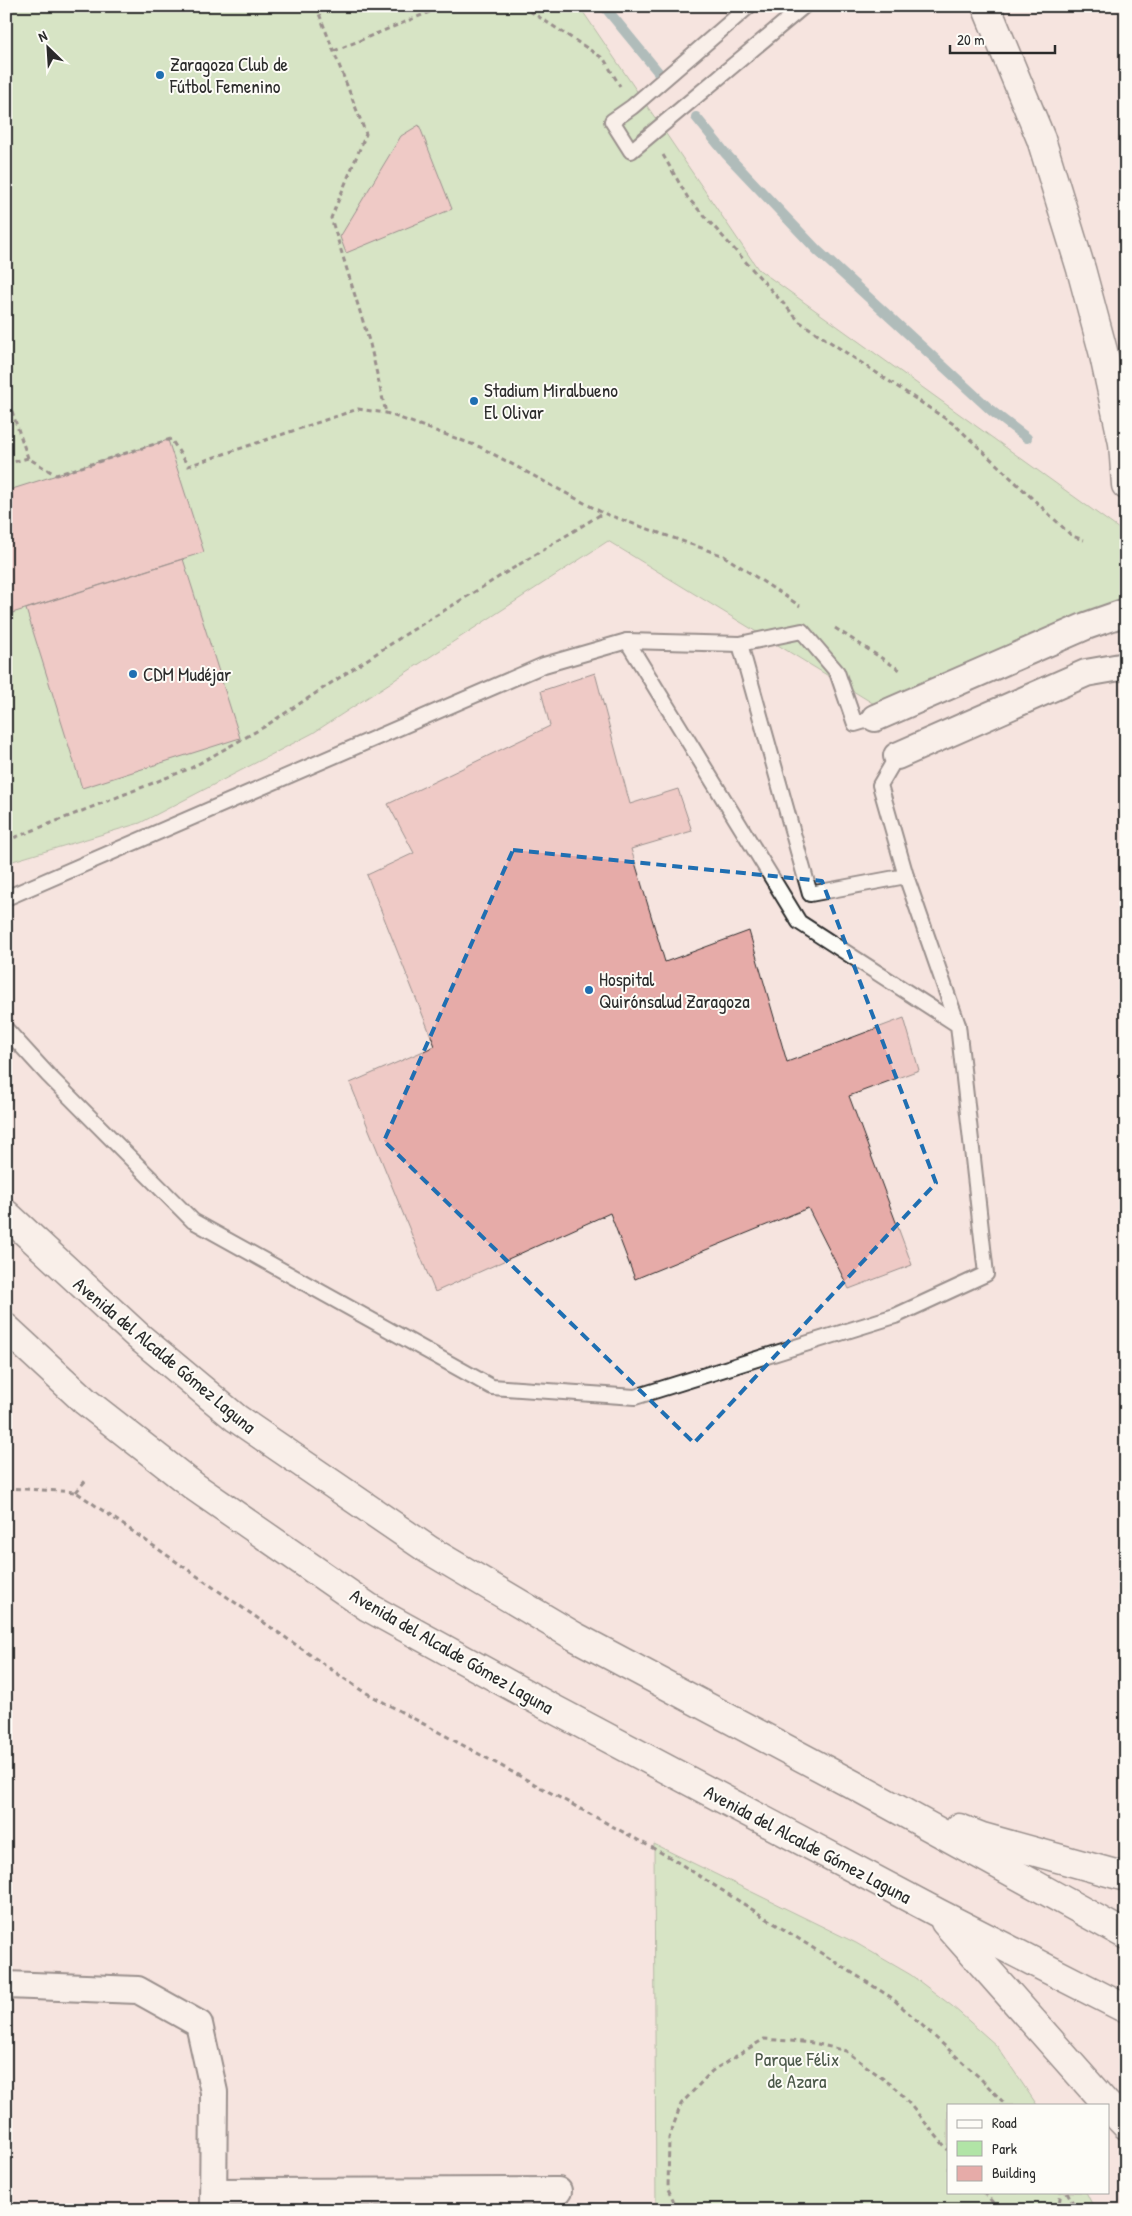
<svg xmlns="http://www.w3.org/2000/svg" width="1132" height="2216" viewBox="0 0 1132 2216" font-family="'Patrick Hand',sans-serif">
  <style>
    .green { fill: #b1e4a6; stroke: #6e8868 }
    .lines { fill: none; stroke-linecap: round; stroke-linejoin: round }
    .stream { stroke: #5b8c8f; stroke-width: 10 }
    .building { fill: #e6aba8; stroke: #2b2b2b }
    .lane-casing { stroke: #2b2b2b; stroke-width: 18 }
    .street-casing { stroke: #2b2b2b; stroke-width: 30 }
    .secondary-casing { stroke: #2b2b2b; stroke-width: 31 }
    .primary-casing { stroke: #2b2b2b; stroke-width: 31 }
    .path { stroke: #2b2b2b; stroke-width: 3; stroke-dasharray: 5 4; stroke-linecap: butt }
    .lane { stroke: #fdfcf7; stroke-width: 14 }
    .street { stroke: #fdfcf7; stroke-width: 26 }
    .secondary { stroke: #fdfcf7; stroke-width: 28 }
    .primary { stroke: #fdfcf7; stroke-width: 28 }
    .marked { fill: none; stroke: #1f6fb2; stroke-width: 4; stroke-dasharray: 10 6; stroke-linejoin: round }
    .poi-dot { fill: #1f6fb2; stroke: #fdfcf7; stroke-width: 2 }
    .labels { text-anchor: middle; dominant-baseline: central; stroke-width: 4; stroke-linejoin: round; paint-order: stroke }
    .poi-label { font-size: 19px; fill: #2b2b2b; stroke: #fdfcf7; text-anchor: start }
    .street-label { font-size: 19px; fill: #2b2b2b; stroke: #fdfcf7 }
    .park-label { font-size: 19px; fill: #4c594a; stroke: #fdfcf7 }
  </style>
  <rect width="100%" height="100%" fill="#f6e4df"/>
  <filter id="ink" filterUnits="userSpaceOnUse"><feTurbulence type="fractalNoise" baseFrequency=".02" numOctaves="2"/><feDisplacementMap in="SourceGraphic" scale="10" xChannelSelector="R" yChannelSelector="G"/><feConvolveMatrix kernelMatrix="1 2 1 2 8 2 1 2 1" color-interpolation-filters="sRGB"/></filter>
  <g filter="url(#ink)">
    <g class="green">
      <polygon points="6,6 579,6 758,269 1126,534 1126,611 884,710 608,541 313,733 140,823 6,863"/>
      <polygon points="654,1844 856,1943 911,1975 952,2006 997,2046 1037,2105 948,2105 948,2192 1086,2192 1095,2210 656,2210"/>
    </g>
    <g class="lines">
      <g class="stream">
        <polyline points="604,6 659,73"/>
        <polyline points="696,117 726,154 817,250 993,412 1027,438"/>
      </g>
    </g>
    <g class="building">
      <polygon points="419,125 452,209 346,253 340,237 401,136"/>
      <polygon points="168,440 204,552 6,615 6,491"/>
      <polygon points="183,559 240,738 82,788 26,609"/>
      <polygon points="595,673 630,804 678,789 692,831 631,849 665,962 749,931 787,1062 904,1018 919,1070 849,1096 912,1265 849,1289 808,1208 635,1279 610,1213 435,1292 350,1083 435,1046 367,875 414,853 388,804 550,726 541,691"/>
    </g>
    <g class="lines">
      <g class="lane-casing">
        <g id="lane">
          <polyline points="749,6 632,107 612,121 631,151 804,6"/>
          <polyline points="627,641 740,644"/>
          <polyline points="875,718 855,724 837,672 802,631 740,644 810,894 906,876 880,785 897,756"/>
          <polyline points="906,876 958,1025"/>
          <polyline points="6,898 544,665 627,641 799,922 958,1025 986,1274 895,1316 635,1397 492,1387 193,1221 48,1075 6,1029"/>
        </g>
      </g>
      <g class="street-casing">
        <g id="street">
          <polyline points="875,718 1086,626 1126,612"/>
          <polyline points="897,756 1086,673 1126,666"/>
          <polyline points="6,1985 138,1990 199,2024 214,2092 213,2210"/>
          <polyline points="214,2192 558,2191"/>
        </g>
      </g>
      <g class="secondary-casing">
        <polyline id="secondary" points="986,6 1041,139 1081,269 1103,351 1123,443 1126,485"/>
      </g>
      <g class="primary-casing">
        <g id="primary">
          <polyline points="6,1214 138,1336 236,1418 429,1550 574,1636 852,1784 1126,1935"/>
          <polyline points="6,1328 85,1401 195,1487 368,1607 546,1705 938,1913 1126,2009"/>
          <polyline points="959,1828 982,1837 1126,1877"/>
          <polyline points="945,1922 1107,2105"/>
          <polyline points="1108,2106 1126,2125"/>
        </g>
      </g>
      <g class="path">
        <polyline points="316,6 366,134 331,218 370,344 386,413"/>
        <polyline points="522,6 604,59 620,86"/>
        <polyline points="334,51 444,6"/>
        <polyline points="663,155 688,198 800,322 955,425 1072,536 1084,540"/>
        <polyline points="6,394 28,458"/>
        <polyline points="6,464 28,458 56,475 171,439 188,466 358,409 386,413 480,447 603,513 724,556 800,606"/>
        <polyline points="835,628 903,672"/>
        <polyline points="6,841 191,768 264,727 406,634 603,513"/>
        <polyline points="6,1488 76,1492 361,1690 671,1858 892,1998 979,2077 1006,2105"/>
        <polyline points="76,1492 86,1480"/>
        <polyline points="984,2192 999,2210"/>
        <polyline points="1067,2192 1077,2210"/>
        <polyline points="678,2210 668,2189 669,2138 681,2104 712,2071 764,2039 814,2043 846,2051 897,2089 948,2150"/>
        <polyline points="1058,2210 1061,2192"/>
      </g>
      <use href="#lane" class="lane"/>
      <use href="#street" class="street"/>
      <use href="#secondary" class="secondary"/>
      <use href="#primary" class="primary"/>
    </g>
  </g>
  <path d="M0 0H1132V2216H0ZM513,850L822,881L936,1183L694,1443L384,1141Z" fill="#f6e4df" fill-opacity=".55" fill-rule="evenodd"/>
  <path class="marked" d="M513,850L822,881L936,1183L694,1443L384,1141Z"/>
  <g class="poi-dot">
    <circle cx="160" cy="75" r="5"/>
    <circle cx="474" cy="401" r="5"/>
    <circle cx="133" cy="674" r="5"/>
    <circle cx="589" cy="990" r="5"/>
  </g>
  <g class="labels">
    <g class="poi-label">
      <text x="170" y="64">Zaragoza Club de<tspan x="170" dy="22">Fútbol Femenino</tspan></text>
      <text x="484" y="390">Stadium Miralbueno<tspan x="484" dy="22">El Olivar</tspan></text>
      <text x="143" y="674">CDM Mudéjar</text>
      <text x="599" y="979">Hospital<tspan x="599" dy="22">Quirónsalud Zaragoza</tspan></text>
    </g>
    <g class="street-label">
      <text transform="translate(165 1355) rotate(40)">Avenida del Alcalde Gómez Laguna</text>
      <text transform="translate(452 1651) rotate(30)">Avenida del Alcalde Gómez Laguna</text>
      <text transform="translate(808 1844) rotate(28)">Avenida del Alcalde Gómez Laguna</text>
    </g>
    <g class="park-label">
      <text x="797" y="2059">Parque Félix<tspan x="797" dy="22">de Azara</tspan></text>
    </g>
  </g>
  <rect width="1132" height="2216" fill="none" stroke="#fdfcf7" stroke-width="25"/>
  <rect x="12" y="12" width="1107" height="2191" fill="none" stroke="#2b2b2b" stroke-width="2" filter="url(#ink)"/>
  <rect x="947" y="2104" width="162" height="90" fill="#fdfcf7" stroke="#a9a8a5"/>
  <rect x="957" y="2120" width="25" height="8" fill="#fdfcf7" stroke="#a9a8a5"/>
  <text x="992" y="2128" font-size="15" fill="#2b2b2b">Road</text>
  <rect x="957" y="2141" width="25" height="15" fill="#b1e4a6" stroke="#a9a8a5"/>
  <text x="992" y="2154" font-size="15" fill="#2b2b2b">Park</text>
  <rect x="957" y="2166" width="25" height="15" fill="#e6aba8" stroke="#a9a8a5"/>
  <text x="992" y="2178" font-size="15" fill="#2b2b2b">Building</text>
  <g transform="translate(48 48) rotate(335)" stroke="#fdfcf7" stroke-width="4" paint-order="stroke">
  <path d="M0-4L9 19L0 12L-9 19Z" fill="#2b2b2b"/>
  <text y="-8" font-size="14" font-weight="bold" text-anchor="middle" fill="#2b2b2b">N</text>
  </g>
  <path d="M950 45v8h105v-8" fill="none" stroke="#2b2b2b" stroke-width="2.5"/>
  <text x="957" y="45" font-size="15" fill="#2b2b2b" stroke="#fdfcf7" stroke-width="4" paint-order="stroke">20 m</text>
</svg>
